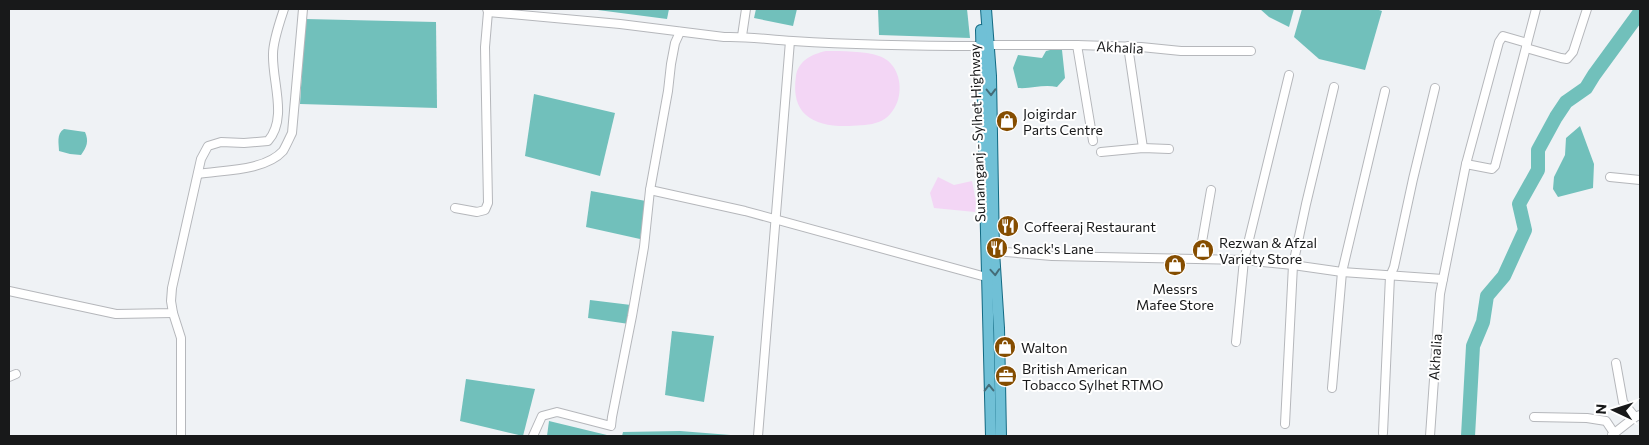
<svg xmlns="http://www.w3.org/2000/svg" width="1649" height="445" viewBox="0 0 1649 445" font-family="Commissioner,sans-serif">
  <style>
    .green { fill: #f3d6f5 }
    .water { fill: #71c0bb }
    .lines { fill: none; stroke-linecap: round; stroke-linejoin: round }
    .river { stroke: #71c0bb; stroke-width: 14 }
    .minor-casing { stroke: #b5b7bb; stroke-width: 10 }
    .major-casing { stroke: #136a83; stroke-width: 12 }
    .minor { stroke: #fff; stroke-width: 8 }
    .major { stroke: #70c0d6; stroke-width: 10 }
    .oneway { stroke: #446c78 }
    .labels { text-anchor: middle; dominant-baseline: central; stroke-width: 4; stroke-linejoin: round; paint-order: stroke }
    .street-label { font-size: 14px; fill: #18191a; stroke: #fff }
    .poi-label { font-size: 14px; fill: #18191a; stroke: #fff; text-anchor: start }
  </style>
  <rect width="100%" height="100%" fill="#eff2f5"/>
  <g class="green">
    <path d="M826,51C841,51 865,51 879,56C897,62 903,83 898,100C889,125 872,125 849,126C814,127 790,115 796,76C798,61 812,54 826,51Z"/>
    <polygon points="938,177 954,185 972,181 976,202 975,212 934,208 930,193"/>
  </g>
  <g class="water">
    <polygon points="590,9 669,9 667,19"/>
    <polygon points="756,9 797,9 793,26 754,18"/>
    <polygon points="878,9 967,9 970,38 879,35"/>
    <polygon points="1260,9 1294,9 1289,27 1269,17"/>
    <polygon points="1302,9 1376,9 1382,11 1365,70 1319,59 1294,37"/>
    <polygon points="305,19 436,22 437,108 300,104"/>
    <path d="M1054,49L1062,50L1065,78L1057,87C1043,84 1032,89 1018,88L1013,68L1018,55L1042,58L1046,51Z"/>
    <polygon points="534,94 615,113 600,176 525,156"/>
    <polygon points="1580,126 1594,164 1593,188 1558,197 1553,189 1554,177 1565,155 1566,138"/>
    <path d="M64,129L85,132C89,141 87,147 81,155L70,154L59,151C59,144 56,134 64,129Z"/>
    <polygon points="591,191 646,201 640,239 586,227"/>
    <polygon points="590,300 631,305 629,324 588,318"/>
    <polygon points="672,331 714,336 704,402 665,395"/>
    <polygon points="466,379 535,389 523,436 460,421"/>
    <polygon points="549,421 611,436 547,436"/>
    <polygon points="680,431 743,436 622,436 623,432"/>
  </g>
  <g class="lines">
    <polyline class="river" points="1468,436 1473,346 1483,322 1487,296 1504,276 1525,230 1519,204 1538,170 1538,150 1556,117 1566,102 1586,88 1594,75 1640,12"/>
    <g class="minor-casing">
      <g id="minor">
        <path d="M487,9L488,12L620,24L724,37C748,36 770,40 793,41C856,45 919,46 982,46"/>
        <polyline points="742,36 746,9"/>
        <polyline points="989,45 1077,45 1141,47 1181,51 1251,51"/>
        <polyline points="1077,45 1093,141"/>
        <polyline points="1128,46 1143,148"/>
        <polyline points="1526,48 1561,58 1567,59 1573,52 1587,9"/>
        <polyline points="1101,152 1143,148 1169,149"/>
        <polyline points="1466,164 1492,169 1495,166 1536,9"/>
        <path d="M198,174C223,170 265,171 283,151C286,146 289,139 292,133L303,9"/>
        <polyline points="1610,177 1640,180"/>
        <polyline points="650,190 745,211 986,277"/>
        <polyline points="455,208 477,212 485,210 488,203 485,47 488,12"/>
        <polyline points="994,251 1052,256 1244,260 1293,265 1342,272 1443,279"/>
        <polyline points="1199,259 1211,190"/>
        <path d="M9,291L116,314L173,313L171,301L172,288L201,159L208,146L221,142L244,143L268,141C288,118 272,82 273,54C273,41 280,21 284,9"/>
        <polyline points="173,313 181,338 181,436"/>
        <polyline points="1236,342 1244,260 1289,75"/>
        <polyline points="1616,363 1623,402 1635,417"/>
        <polyline points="9,377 16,374"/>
        <polyline points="1332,388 1342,272 1385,91"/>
        <polyline points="1534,417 1587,418 1606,421 1614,433"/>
        <polyline points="1285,424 1293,265 1306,204 1334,87"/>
        <polyline points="1383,433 1390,276 1394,267 1413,179 1435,88"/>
        <polyline points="1612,435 1635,417 1640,415"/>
        <polyline points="533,436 542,416 557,412 611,426 612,417 632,316 644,247 650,190 668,91 671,64 675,43 680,32"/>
        <polyline points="758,436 790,41"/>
        <polyline points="1430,436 1440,294 1466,164 1499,42 1503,36 1527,43"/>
      </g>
    </g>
    <g class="major-casing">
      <g id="major">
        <polyline points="986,9 991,76 994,251 999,328 1001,436"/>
        <polyline points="981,30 991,436"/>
      </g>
    </g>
    <use href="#minor" class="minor"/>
    <use href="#major" class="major"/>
  </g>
  <defs><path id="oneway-chevron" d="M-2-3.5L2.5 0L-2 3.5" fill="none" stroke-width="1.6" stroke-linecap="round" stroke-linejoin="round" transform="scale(1.25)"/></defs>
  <g class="oneway">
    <use href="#oneway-chevron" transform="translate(991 92) rotate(89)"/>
    <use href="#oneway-chevron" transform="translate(995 272) rotate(86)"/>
    <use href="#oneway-chevron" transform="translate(989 388) rotate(-91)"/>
  </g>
  <defs>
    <g id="shop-disc" transform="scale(1.125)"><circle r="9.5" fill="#854d00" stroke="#fff"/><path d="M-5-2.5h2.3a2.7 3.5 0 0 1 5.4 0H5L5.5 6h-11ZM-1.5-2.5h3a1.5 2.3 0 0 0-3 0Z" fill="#fff"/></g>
    <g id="restaurant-disc" transform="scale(1.125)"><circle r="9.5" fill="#854d00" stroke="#fff"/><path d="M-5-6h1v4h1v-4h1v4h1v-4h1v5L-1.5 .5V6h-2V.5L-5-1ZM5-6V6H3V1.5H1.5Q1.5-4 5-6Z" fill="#fff"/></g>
    <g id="office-disc" transform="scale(1.125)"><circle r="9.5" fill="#854d00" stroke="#fff"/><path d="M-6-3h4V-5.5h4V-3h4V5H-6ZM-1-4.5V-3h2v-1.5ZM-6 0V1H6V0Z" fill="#fff"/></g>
  </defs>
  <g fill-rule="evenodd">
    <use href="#shop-disc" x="1007" y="121"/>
    <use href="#restaurant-disc" x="1008" y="226"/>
    <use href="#restaurant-disc" x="997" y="248"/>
    <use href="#shop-disc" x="1203" y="250"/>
    <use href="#shop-disc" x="1175" y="265"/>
    <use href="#shop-disc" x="1005" y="347"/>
    <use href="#office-disc" x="1006" y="376"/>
  </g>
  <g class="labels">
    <g class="street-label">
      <text transform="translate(1120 47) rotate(3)">Akhalia</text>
      <text transform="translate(977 133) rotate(-92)">Sunamganj - Sylhet Highway</text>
      <text transform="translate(1435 357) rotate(-86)">Akhalia</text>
    </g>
    <g class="poi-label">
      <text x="1023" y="113">Joigirdar<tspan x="1023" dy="16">Parts Centre</tspan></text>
      <text x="1024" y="226">Coffeeraj Restaurant</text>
      <text x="1219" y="242">Rezwan &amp; Afzal<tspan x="1219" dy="16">Variety Store</tspan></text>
      <text x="1013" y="248">Snack's Lane</text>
      <text x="1175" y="288" text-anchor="middle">Messrs<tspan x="1175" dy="16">Mafee Store</tspan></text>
      <text x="1021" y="347">Walton</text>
      <text x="1022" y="368">British American<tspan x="1022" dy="16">Tobacco Sylhet RTMO</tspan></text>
    </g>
  </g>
  <rect width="1649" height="445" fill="none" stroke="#18191a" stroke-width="20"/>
  <g transform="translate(1614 410) rotate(274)" stroke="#ffffff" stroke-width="4" paint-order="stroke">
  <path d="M0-4L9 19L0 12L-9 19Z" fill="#18191a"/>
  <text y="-8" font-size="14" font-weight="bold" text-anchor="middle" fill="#18191a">N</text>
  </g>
</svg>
